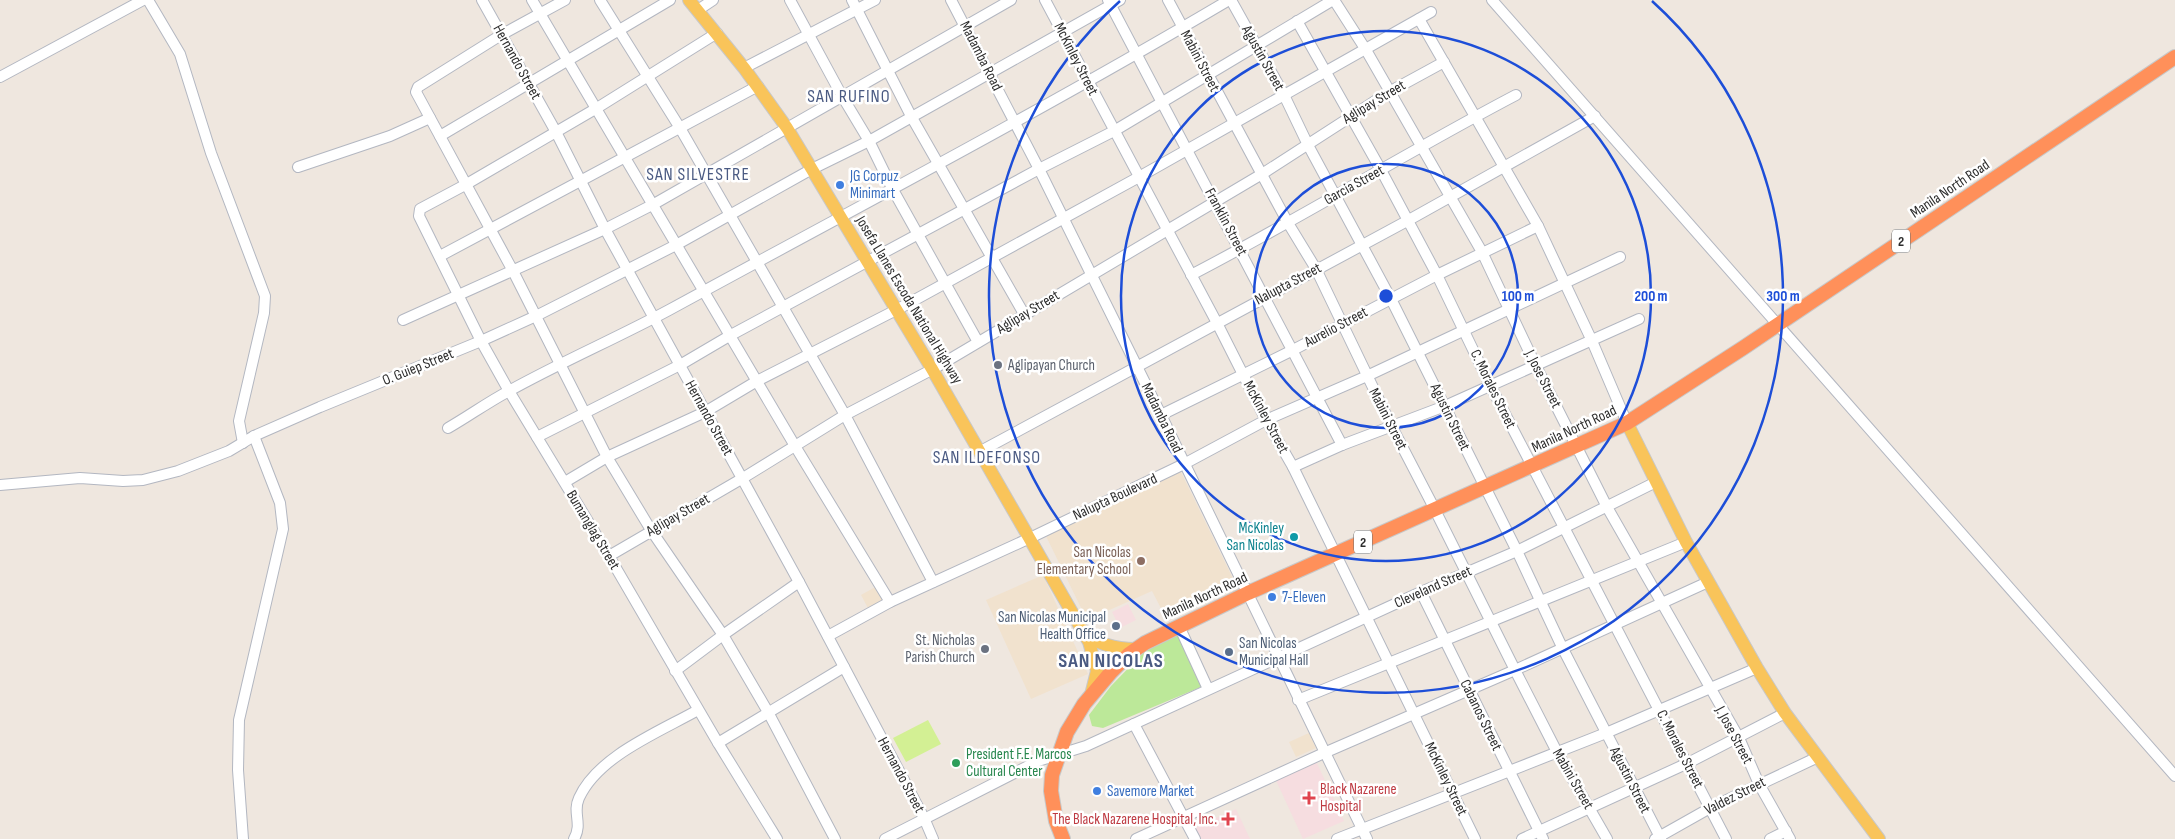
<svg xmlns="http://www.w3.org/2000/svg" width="2175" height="839" viewBox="0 0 2175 839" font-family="'Sofia Sans Condensed',sans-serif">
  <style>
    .education { fill: #f1e2ce }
    .medical { fill: #f6dde0 }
    .green { fill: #bce899 }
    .pitch { fill: #d3f094 }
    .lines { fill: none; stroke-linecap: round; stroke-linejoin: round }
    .minor-casing { stroke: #b3b7c1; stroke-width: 12 }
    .major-casing { stroke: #c8c8c8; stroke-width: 14 }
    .highway-casing { stroke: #c8c8c8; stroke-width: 16 }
    .minor { stroke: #fff; stroke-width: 10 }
    .major { stroke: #f9c45a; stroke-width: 12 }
    .highway { stroke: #ff905a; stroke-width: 14 }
    .ring { fill: none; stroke: #1d4ed8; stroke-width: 2.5 }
    .shop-dot { fill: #3f7fe0; stroke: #fff; stroke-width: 2 }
    .worship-dot { fill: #6b7280; stroke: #fff; stroke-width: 2 }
    .culture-dot { fill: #0f9aa8; stroke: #fff; stroke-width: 2 }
    .education-dot { fill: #8d6e63; stroke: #fff; stroke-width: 2 }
    .service-dot { fill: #5c6f8a; stroke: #fff; stroke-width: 2 }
    .leisure-dot { fill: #2e9e5b; stroke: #fff; stroke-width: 2 }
    .health-dot { fill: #e0444e; stroke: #fff; stroke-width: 2 }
    .labels { text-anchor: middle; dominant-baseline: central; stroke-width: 5; stroke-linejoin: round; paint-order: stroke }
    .shield { fill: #fff; stroke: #6c6c6c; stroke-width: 1 }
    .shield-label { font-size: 14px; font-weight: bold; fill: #2d2d2d }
    .street-label { font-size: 15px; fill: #2d2d2d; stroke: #fff }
    .shop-label { font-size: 15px; fill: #366cbe; stroke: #fff; text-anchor: start }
    .worship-label { font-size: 15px; fill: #5b616d; stroke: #fff; text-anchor: start }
    .culture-label { font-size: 15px; fill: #0d838f; stroke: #fff; text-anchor: end }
    .education-label { font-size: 15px; fill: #785e54; stroke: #fff; text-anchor: end }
    .service-label { font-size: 15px; fill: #4e5e75; stroke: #fff; text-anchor: end }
    .leisure-label { font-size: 15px; fill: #27864d; stroke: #fff; text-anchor: start }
    .health-label { font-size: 15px; fill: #be3a42; stroke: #fff; text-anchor: start }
    .quarter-label { font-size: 18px; letter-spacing: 1px; fill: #4a5a82; stroke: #fff }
    .district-label { font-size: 20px; font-weight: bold; letter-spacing: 1px; fill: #4a5a82; stroke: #fff }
    .centre { fill: #1d4ed8; stroke: #fff; stroke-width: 2.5 }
    .ring-label { font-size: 15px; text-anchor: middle; font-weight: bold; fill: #1d4ed8; stroke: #fff; stroke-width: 5; stroke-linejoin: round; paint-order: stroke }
  </style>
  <rect width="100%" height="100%" fill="#efe7df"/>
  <g class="education">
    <polygon points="1178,466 1238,589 1166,618 1152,591 1087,620 1044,532"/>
    <polygon points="1043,575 1088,674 1031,699 986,600"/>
    <polygon points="877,586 886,601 869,610 861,595"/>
    <polygon points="1309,733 1316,748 1296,757 1289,742"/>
  </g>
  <g class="medical">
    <polygon points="1128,604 1136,620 1120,628 1112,612"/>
    <polygon points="1314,757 1344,821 1303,839 1274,776"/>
    <polygon points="1236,809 1250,839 1199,839 1194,828"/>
  </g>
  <polygon class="green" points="1178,633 1201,687 1103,728 1092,726 1089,715 1111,686 1146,650"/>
  <polygon class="pitch" points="928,720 941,744 906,762 893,738"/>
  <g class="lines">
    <g class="minor-casing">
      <g id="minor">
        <polyline points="148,0 180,54 211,153 265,296 264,313 239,421 243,443"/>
        <polyline points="482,0 556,132 605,229 799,582 924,818 933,839"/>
        <polyline points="532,0 795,446 890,602"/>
        <polyline points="565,0 501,35 418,87 416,92 513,271 607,457 651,530 723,635 768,712 835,839"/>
        <polyline points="600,0 680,128 845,415 933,582"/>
        <polyline points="790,0 842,96 869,141 892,188 978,342"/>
        <polyline points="852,0 911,116 1024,314"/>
        <polyline points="951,0 1039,169 1161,415 1367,839"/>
        <polyline points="1045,0 1217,323 1266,420 1293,467 1475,839"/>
        <polyline points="1108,0 1342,445"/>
        <polyline points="1168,0 1288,223 1316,269 1392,427 1431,502 1515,670 1557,752 1607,839"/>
        <polyline points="1231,0 1284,95 1308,145 1391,299 1517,551 1562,647 1661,839"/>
        <polyline points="1334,0 1366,50 1482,252 1535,364 1607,507 1739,738 1759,784 1790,839"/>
        <polyline points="1492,0 2175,776"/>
        <polyline points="698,10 713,0"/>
        <polyline points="1419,19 1538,226 1592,341 1627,423"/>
        <polyline points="1297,21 1381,170 1437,275 1490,385 1726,839"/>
        <polyline points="717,33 597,108 465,185 420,209 419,216 481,341 509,391 609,556 718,743 777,839"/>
        <polyline points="744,68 875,0"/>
        <polyline points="0,77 143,0"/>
        <polyline points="440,136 670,0"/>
        <polyline points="298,167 390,136 430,118"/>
        <polyline points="440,256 758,86"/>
        <path d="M1191,275C1301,218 1407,152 1516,95"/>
        <polyline points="403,320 605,229 654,204 1011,0"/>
        <polyline points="1161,415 1293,350 1437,275 1538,226"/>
        <path d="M448,428C469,416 488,402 509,391C561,362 617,338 669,310C856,208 1045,109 1229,0"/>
        <polyline points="537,437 680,365 731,335 1039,169 1114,131 1333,0"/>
        <polyline points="979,452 1407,221 1595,116"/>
        <polyline points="1293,467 1342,445 1445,406 1639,319"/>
        <polyline points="565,482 607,457 705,412 757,381 900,308 1139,177 1431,12"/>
        <polyline points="0,485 80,478 123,481 143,480 178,471 229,451 254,436 320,407 481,341 536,316 676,245 812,169 869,141 1120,0"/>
        <polyline points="609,556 743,478 845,415 935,368 1262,174 1389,92 1444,62"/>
        <polyline points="1421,592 1543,839"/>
        <polyline points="1179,626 1208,689"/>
        <polyline points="828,636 890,602 1030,538 1184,464 1266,420 1367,376 1620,257"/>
        <polyline points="675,671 723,635 799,582"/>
        <polyline points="1298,700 1686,542"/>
        <polyline points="1134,724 1195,839"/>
        <polyline points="718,743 844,667"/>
        <polyline points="243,839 238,770 239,720 283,529 280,503 254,436"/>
        <path d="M574,839C583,823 572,813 579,798C598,756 659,732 698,710"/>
        <polyline points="885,839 1038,761 1086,746 1421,592 1517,551 1656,482"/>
        <polyline points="1136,839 1324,753 1515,670 1708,582"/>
        <polyline points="1337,839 1606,733 1757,668"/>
        <polyline points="1522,839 1688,763 1785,713"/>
        <polyline points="1655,839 1710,808 1818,757"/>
        <polyline points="1770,839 1786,831"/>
      </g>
    </g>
    <g class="major-casing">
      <g id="major">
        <polyline points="689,0 744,68 787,128 932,369 1089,642 1097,671 1091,695"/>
        <polyline points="1627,423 1686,542 1757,668 1785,713 1879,839"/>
        <path d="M1084,632C1098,645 1118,649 1136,649"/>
      </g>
    </g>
    <g class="highway-casing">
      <polyline id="highway" points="1063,839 1056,821 1051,791 1052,775 1067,732 1084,704 1111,672 1129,654 1145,643 1248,593 1627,423 1743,348 2175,57"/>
    </g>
    <use href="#minor" class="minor"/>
    <use href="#major" class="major"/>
    <use href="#highway" class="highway"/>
  </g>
  <g class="ring">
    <circle cx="1386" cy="296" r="132"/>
    <circle cx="1386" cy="296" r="265"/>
    <path d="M1652 1A397 397 0 1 1 1120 1"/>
  </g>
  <g class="shop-dot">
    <circle cx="840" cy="185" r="5"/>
    <circle cx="1272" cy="597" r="5"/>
    <circle cx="1097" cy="791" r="5"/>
  </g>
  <g class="worship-dot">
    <circle cx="998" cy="365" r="5"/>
    <circle cx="985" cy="649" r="5"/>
  </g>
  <circle class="culture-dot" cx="1294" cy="537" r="5"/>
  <circle class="education-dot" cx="1141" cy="561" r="5"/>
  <g class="service-dot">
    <circle cx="1116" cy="626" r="5"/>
    <circle cx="1229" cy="652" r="5"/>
  </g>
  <circle class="leisure-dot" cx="956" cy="763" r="5"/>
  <g class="health-dot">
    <path d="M1306.5 790.5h5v5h5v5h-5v5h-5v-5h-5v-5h5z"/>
    <path d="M1225.5 811.5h5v5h5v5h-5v5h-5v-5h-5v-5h5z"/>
  </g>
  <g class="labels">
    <g class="shield">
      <rect x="1892" y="229.5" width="18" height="23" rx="4"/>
      <rect x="1354" y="530.5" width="18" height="23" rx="4"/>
    </g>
    <g class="shield-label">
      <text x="1901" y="241">2</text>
      <text x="1363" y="542">2</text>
    </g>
    <g class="street-label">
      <text transform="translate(981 56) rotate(63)">Madamba Road</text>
      <text transform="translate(1263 58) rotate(61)">Agustin Street</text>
      <text transform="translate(1076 59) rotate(63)">McKinley Street</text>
      <text transform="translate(1200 61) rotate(62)">Mabini Street</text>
      <text transform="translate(517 62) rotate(61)">Hernando Street</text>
      <text transform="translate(1374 102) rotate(-31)">Aglipay Street</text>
      <text transform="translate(1354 185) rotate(-29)">Garcia Street</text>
      <text transform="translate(1950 189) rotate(-34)">Manila North Road</text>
      <text transform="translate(1226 222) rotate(62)">Franklin Street</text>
      <text transform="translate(1288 284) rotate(-28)">Nalupta Street</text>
      <text transform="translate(909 300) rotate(59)">Josefa Llanes Escoda National Highway</text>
      <text transform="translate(1028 312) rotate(-31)">Aglipay Street</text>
      <text transform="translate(1336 327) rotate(-28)">Aurelio Street</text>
      <text transform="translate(418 367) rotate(-22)">O. Guiep Street</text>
      <text transform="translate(1543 379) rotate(63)">J. Jose Street</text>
      <text transform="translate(1493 389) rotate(64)">C. Morales Street</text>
      <text transform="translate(1266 417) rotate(62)">McKinley Street</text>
      <text transform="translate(1450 417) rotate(64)">Agustin Street</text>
      <text transform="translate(709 418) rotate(61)">Hernando Street</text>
      <text transform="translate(1162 418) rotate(64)">Madamba Road</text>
      <text transform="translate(1388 419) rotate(63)">Mabini Street</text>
      <text transform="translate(1574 429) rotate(-25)">Manila North Road</text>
      <text transform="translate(1115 497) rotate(-25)">Nalupta Boulevard</text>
      <text transform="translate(678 515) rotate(-30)">Aglipay Street</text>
      <text transform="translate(593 530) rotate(59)">Bumanglag Street</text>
      <text transform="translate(1433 587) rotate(-24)">Cleveland Street</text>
      <text transform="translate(1205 596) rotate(-25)">Manila North Road</text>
      <text transform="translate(1481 715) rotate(64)">Cabanos Street</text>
      <text transform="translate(1734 735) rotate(62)">J. Jose Street</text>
      <text transform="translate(1680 749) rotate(63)">C. Morales Street</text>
      <text transform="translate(901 775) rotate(62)">Hernando Street</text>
      <text transform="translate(1446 779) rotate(64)">McKinley Street</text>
      <text transform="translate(1573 779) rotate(60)">Mabini Street</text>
      <text transform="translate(1630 780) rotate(63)">Agustin Street</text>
      <text transform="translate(1735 796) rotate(-27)">Valdez Street</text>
    </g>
    <g class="shop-label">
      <text x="850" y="176">JG Corpuz<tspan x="850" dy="17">Minimart</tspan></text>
      <text x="1282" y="597">7-Eleven</text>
      <text x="1107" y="791">Savemore Market</text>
    </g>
    <g class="worship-label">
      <text x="1008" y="365">Aglipayan Church</text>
      <text x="975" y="640" text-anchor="end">St. Nicholas<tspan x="975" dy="17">Parish Church</tspan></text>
    </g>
    <g class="culture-label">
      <text x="1284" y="528">McKinley<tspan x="1284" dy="17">San Nicolas</tspan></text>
    </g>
    <g class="education-label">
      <text x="1131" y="552">San Nicolas<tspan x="1131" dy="17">Elementary School</tspan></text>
    </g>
    <g class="service-label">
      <text x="1106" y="617">San Nicolas Municipal<tspan x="1106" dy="17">Health Office</tspan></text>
      <text x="1239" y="643" text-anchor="start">San Nicolas<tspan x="1239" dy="17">Municipal Hall</tspan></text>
    </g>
    <g class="leisure-label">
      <text x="966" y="754">President F.E. Marcos<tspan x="966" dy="17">Cultural Center</tspan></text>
    </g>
    <g class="health-label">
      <text x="1320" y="789">Black Nazarene<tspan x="1320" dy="17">Hospital</tspan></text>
      <text x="1217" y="819" text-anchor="end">The Black Nazarene Hospital, Inc.</text>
    </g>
    <g class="quarter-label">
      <text x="849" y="96">SAN RUFINO</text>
      <text x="698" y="174">SAN SILVESTRE</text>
      <text x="987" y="457">SAN ILDEFONSO</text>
    </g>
    <g class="district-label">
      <text x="1111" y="661">SAN NICOLAS</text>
    </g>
  </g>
  <circle cx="1386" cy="296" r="8" class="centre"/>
  <g class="ring-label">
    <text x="1518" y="301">100 m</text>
    <text x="1651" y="301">200 m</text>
    <text x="1783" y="301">300 m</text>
  </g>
</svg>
